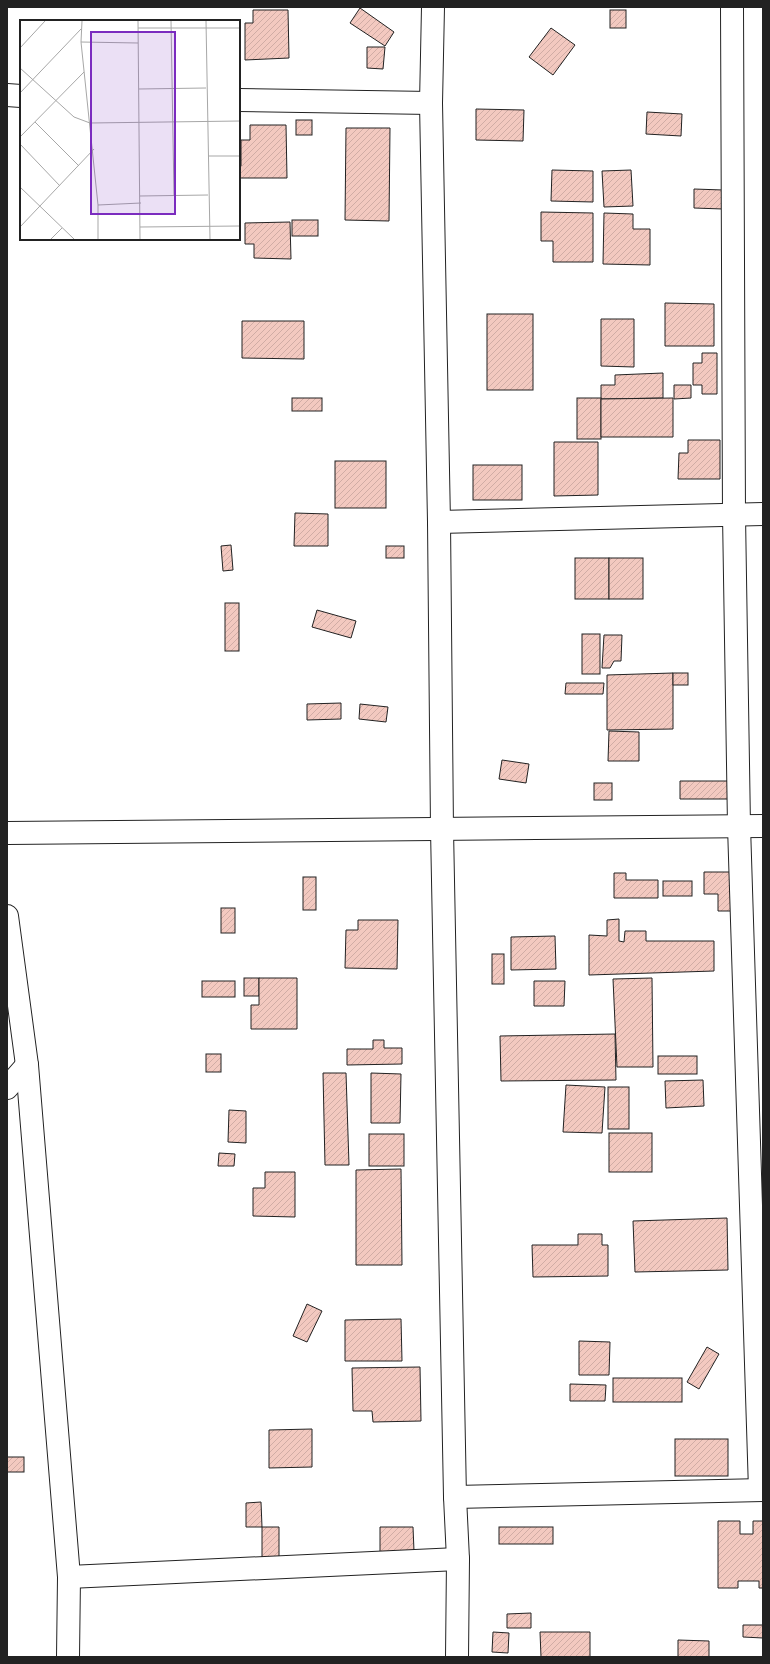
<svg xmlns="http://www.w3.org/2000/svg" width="770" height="1664" viewBox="0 0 770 1664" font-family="Karla,sans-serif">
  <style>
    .building { fill: url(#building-hatch); stroke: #222 }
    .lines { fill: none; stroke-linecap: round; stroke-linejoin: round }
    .minor-casing { stroke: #222; stroke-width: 24 }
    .minor { stroke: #fff; stroke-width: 22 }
    .inset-road { fill: none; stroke: #a7a7a7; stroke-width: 1 }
    .view { fill: #7b2cbf; fill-opacity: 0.15; stroke: #7b2cbf; stroke-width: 2 }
    .inset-edge { fill: none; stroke: #222; stroke-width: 2 }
  </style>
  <defs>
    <pattern id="building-hatch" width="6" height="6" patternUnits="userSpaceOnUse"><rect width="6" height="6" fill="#f3c9c0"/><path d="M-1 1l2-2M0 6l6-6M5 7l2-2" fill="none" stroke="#d0aca5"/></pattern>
  </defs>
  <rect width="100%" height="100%" fill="#fff"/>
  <g class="building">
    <polygon points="360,8 394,32 385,46 350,23"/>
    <polygon points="253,10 288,10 289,58 245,60 245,23 253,23"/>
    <rect x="610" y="10" width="16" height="18"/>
    <polygon points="551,28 575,45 553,75 529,57"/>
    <polygon points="367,47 385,47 383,69 367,68"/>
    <polygon points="476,109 524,110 523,141 476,140"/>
    <polygon points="647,112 682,114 681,136 646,134"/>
    <rect x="296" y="120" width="16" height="15"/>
    <polygon points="250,125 286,125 287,178 239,178 239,166 241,166 241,140 250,140"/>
    <polygon points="346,128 390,128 389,221 345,220"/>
    <polygon points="552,170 593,171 593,202 551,201"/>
    <polygon points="631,170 633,206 604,207 602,171"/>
    <polygon points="694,189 723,190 723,209 694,208"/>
    <polygon points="541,212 593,213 593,262 553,262 553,241 541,241"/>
    <polygon points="604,213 633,214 633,229 650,229 650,265 603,264"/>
    <rect x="292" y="220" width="26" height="16"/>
    <polygon points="290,222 291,259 254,258 254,244 245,244 245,223"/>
    <polygon points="665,303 714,304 714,346 665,346"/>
    <rect x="487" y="314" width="46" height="76"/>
    <polygon points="601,319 634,319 634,367 601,366"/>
    <polygon points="242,321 304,321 304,359 242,358"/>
    <polygon points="702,353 717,353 717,394 702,394 702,385 693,385 693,363 702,363"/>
    <polygon points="663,373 663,398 601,399 601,385 615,385 615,375"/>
    <polygon points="674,385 691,385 691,398 674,399"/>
    <rect x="292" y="398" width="30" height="13"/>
    <rect x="577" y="398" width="24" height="41"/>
    <polygon points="673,398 673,437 601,437 601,399"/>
    <polygon points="688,440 720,440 720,479 678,479 679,453 688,453"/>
    <polygon points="554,442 598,442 598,495 554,496"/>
    <rect x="335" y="461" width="51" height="47"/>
    <rect x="473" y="465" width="49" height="35"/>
    <polygon points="295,513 328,514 328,546 294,546"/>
    <polygon points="231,545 233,570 223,571 221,546"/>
    <rect x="386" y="546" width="18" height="12"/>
    <rect x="575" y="558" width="34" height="41"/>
    <rect x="609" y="558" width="34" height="41"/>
    <rect x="225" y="603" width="14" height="48"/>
    <polygon points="317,610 356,621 351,638 312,627"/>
    <rect x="582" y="634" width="18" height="40"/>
    <polygon points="604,635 622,635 621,661 614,661 610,668 602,668"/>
    <polygon points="673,673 673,729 607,730 607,675"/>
    <rect x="673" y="673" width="15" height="12"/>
    <polygon points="566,683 604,683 603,694 565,694"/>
    <polygon points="341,703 341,719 307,720 307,704"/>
    <polygon points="360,704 388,707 386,722 359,719"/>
    <polygon points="609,731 639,732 639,761 608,761"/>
    <polygon points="502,760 529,764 526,783 499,779"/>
    <polygon points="680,781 731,781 730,799 680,799"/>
    <rect x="594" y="783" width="18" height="17"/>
    <polygon points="704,872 736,872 736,911 718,911 718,894 704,894"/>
    <polygon points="614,873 626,873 626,880 658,880 658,898 614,898"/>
    <rect x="303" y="877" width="13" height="33"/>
    <rect x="663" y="881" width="29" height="15"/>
    <rect x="221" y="908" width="14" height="25"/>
    <polygon points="619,919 619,941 624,942 625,931 646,931 646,941 714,941 714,971 589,975 589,935 607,936 607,920"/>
    <polygon points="358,920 398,920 397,969 345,968 346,930 358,930"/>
    <polygon points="555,936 556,969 511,970 511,937"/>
    <rect x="492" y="954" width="12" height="30"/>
    <rect x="244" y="978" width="15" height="18"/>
    <polygon points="259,978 297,978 297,1029 251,1029 251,1005 259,1005"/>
    <polygon points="652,978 653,1067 617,1067 613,979"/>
    <rect x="202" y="981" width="33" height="16"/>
    <polygon points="534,981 565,981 564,1006 534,1006"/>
    <polygon points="615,1034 616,1080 501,1081 500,1036"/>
    <polygon points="373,1040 384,1040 384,1048 402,1048 402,1064 347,1065 347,1049 373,1049"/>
    <rect x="206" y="1054" width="15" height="18"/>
    <rect x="658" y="1056" width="39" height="18"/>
    <polygon points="323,1073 346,1073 349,1165 325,1165"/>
    <polygon points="371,1073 401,1074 400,1123 371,1123"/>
    <polygon points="703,1080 704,1106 666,1108 665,1081"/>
    <polygon points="566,1085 605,1087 602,1133 563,1132"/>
    <rect x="608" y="1087" width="21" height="42"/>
    <polygon points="229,1110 246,1111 246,1143 228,1142"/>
    <rect x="609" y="1133" width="43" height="39"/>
    <rect x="369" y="1134" width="35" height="32"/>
    <polygon points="219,1153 235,1154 234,1166 218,1166"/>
    <polygon points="401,1169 402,1265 356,1265 356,1170"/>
    <polygon points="265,1172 295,1172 295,1217 253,1216 253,1188 265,1188"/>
    <polygon points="727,1218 728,1270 635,1272 633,1221"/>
    <polygon points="578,1234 602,1234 602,1245 608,1245 608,1276 533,1277 532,1245 578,1245"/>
    <polygon points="307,1304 322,1311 307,1342 293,1336"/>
    <polygon points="401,1319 402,1361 345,1361 345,1320"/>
    <polygon points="579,1341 610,1342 609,1375 579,1375"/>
    <polygon points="707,1347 719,1354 699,1389 687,1382"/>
    <polygon points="420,1367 421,1421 373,1422 372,1411 353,1411 352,1368"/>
    <rect x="613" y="1378" width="69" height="24"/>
    <polygon points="570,1384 606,1385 605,1401 570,1401"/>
    <polygon points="312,1429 312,1467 269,1468 269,1430"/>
    <rect x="675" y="1439" width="53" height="37"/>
    <rect x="7" y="1457" width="17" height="15"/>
    <polygon points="261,1502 262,1527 246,1527 246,1503"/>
    <polygon points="718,1521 740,1521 740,1534 753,1534 753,1521 763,1521 763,1588 759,1588 759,1581 738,1581 738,1588 718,1588"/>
    <polygon points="262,1527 279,1527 279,1561 262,1562"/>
    <polygon points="380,1527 413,1527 414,1551 380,1552"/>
    <rect x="499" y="1527" width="54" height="17"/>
    <polygon points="531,1613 531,1628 507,1628 507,1614"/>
    <polygon points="743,1625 763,1625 763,1638 743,1637"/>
    <polygon points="493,1632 509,1633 508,1653 492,1652"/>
    <polygon points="540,1632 590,1632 590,1657 541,1657"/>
    <polygon points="678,1640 709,1641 709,1657 678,1657"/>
  </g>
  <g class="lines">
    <g class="minor-casing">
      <g id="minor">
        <polyline points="433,7 431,103 439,522 442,829 455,1497 458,1559 457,1657"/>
        <polyline points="732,7 734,515 739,826 760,1490"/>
        <polyline points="7,95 21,96"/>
        <polyline points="239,100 431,103"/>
        <polyline points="439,522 763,514"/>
        <polyline points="7,833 763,826"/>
        <polyline points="7,916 27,1065 69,1577 68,1657"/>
        <polyline points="7,1088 27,1065"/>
        <polyline points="455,1497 763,1490"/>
        <polyline points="69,1577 458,1559"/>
      </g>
    </g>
    <use href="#minor" class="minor"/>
  </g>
  <g transform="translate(20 20)">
    <rect width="220" height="220" fill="#fff"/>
    <path class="inset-road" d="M62,1L61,22L78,185V219M118,1L120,219M151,1L154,175M186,1L190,219M118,8H220M61,22L118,23M0,28L25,1M0,48L54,97L70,103L220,101V96M119,69L186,68M0,73L61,9M15,102L59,146M0,117L64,52M0,124L40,166M188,136H220M0,167L54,219M120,176L188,175M78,185L121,183M0,207L74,129M120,207L220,206M31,219L42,208"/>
    <path class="view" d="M71,12H155V194H71Z"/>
    <rect width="220" height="220" class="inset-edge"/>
  </g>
  <rect width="770" height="1664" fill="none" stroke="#222222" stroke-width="16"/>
</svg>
